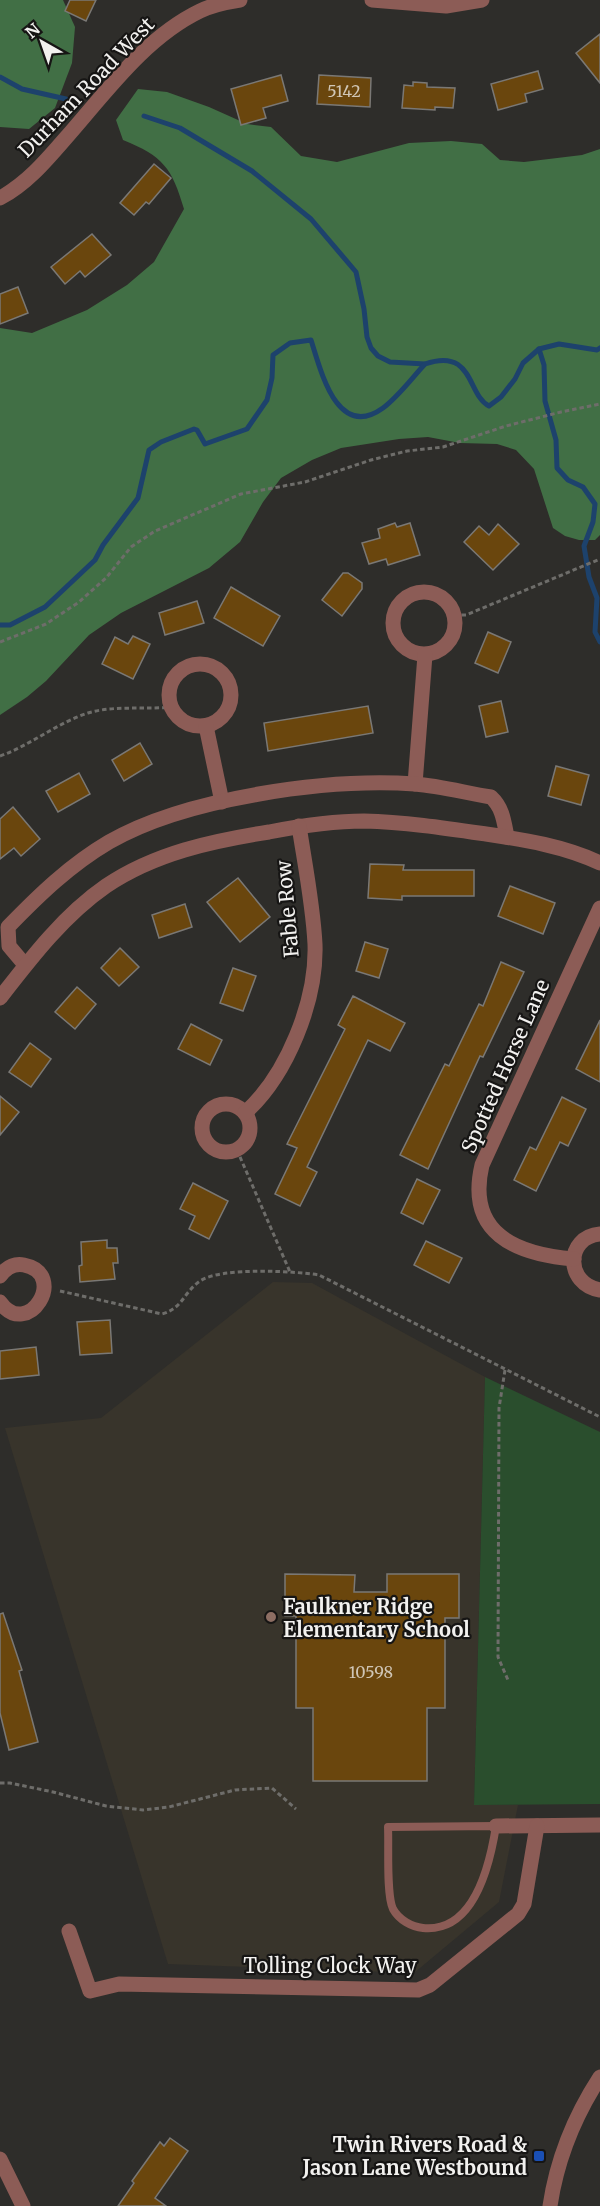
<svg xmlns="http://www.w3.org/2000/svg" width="600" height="2206" viewBox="0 0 600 2206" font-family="Merriweather,serif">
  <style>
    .built { fill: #38342b }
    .green { fill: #2a4e2d }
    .forest { fill: #416f45 }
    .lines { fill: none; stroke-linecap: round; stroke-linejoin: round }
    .stream { stroke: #1d426c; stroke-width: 5 }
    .building { fill: #6a460d; stroke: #7a7875; stroke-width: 1.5 }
    .path { stroke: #6e6d6a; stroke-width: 3; stroke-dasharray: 4.5 3; stroke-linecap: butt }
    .service { stroke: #8c5c56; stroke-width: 8 }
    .minor { stroke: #8c5c56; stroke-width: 15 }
    .tertiary { stroke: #8c5c56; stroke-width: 15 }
    .education-dot { fill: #8d6e63; stroke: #161514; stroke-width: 2 }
    .transit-dot { fill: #1a4fb4; stroke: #161514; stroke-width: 2 }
    .labels { text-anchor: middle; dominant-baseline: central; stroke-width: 4.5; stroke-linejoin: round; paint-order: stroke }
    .number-label { font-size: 16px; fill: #d0c6b6 }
    .street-label { font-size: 20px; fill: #f2f1ef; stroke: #161514 }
    .poi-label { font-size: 20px; font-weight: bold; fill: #f2f1ef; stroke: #161514; text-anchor: start }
  </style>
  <rect width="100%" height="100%" fill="#2e2d2a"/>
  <polygon class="built" points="273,1282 312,1283 485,1377 474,1805 518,1805 499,1902 414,1973 168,1964 5,1428 101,1418"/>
  <polygon class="green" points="485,1377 600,1432 600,1804 474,1805"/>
  <g class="forest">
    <polygon points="0,0 63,0 75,27 72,63 55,108 29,129 0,127"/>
    <path d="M138,89L167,92L209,107L247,124L271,127L301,156L337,162L409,143L451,141L482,144L500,160L524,162L582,155L600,149V535L595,540H579L565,536L553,528L534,469L516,450L497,444L460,443L428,437L399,439L341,448L312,460L281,478L263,502L240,542L209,568L121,613L89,635L46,681L27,697L0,715V328L32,333L87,310L127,285L154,262L184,209C172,168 163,156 123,140L116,120Z"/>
  </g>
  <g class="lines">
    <g class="stream">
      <polyline points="0,77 22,89 66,99"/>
      <polyline points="144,116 180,128 252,171 311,219 356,272 364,309 367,337 371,348 378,356 390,362 425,364"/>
      <polyline points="539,349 544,365 545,401 556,440 557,468 568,480 583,487 595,504 593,522 584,546 589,577 597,598 595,632 600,642"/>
      <path d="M0,625H10L45,607L95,560L103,545L138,498L149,450L161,442L194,429L197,430L205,444L247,429L267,400L272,378L273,355L290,343L311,340C321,371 337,441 383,408C398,397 412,378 425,364C474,347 467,395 489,406L501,397L515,379L523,363L539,349L559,344L597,350L600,348"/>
    </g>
  </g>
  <g class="building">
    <polygon points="70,0 96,0 86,21 65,11"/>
    <polygon points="600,34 600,83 576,53"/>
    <polygon points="538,71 543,89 525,94 527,102 498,110 491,84"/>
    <polygon points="281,75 288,101 263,108 266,118 241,125 231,89"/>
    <polygon points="319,75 371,78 370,107 317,104"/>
    <polygon points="413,82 427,83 427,87 455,88 453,108 435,107 435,110 402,108 404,85 413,86"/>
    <polygon points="154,164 171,178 149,204 146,202 134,215 120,203"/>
    <polygon points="92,234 111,255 85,277 80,271 65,284 51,267"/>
    <polygon points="18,287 28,313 0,324 0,294"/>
    <polygon points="395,523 397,527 410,523 420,555 388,565 386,559 369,564 362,543 380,538 378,529"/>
    <polygon points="498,524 519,544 493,570 464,542 479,526 489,535"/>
    <polygon points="343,573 348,573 362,583 362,589 342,616 322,600"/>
    <polygon points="231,587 280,616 263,646 214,618"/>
    <polygon points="197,601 204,623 165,635 159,613"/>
    <polygon points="488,632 511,642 498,673 475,663"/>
    <polygon points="133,636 150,644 133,679 102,664 115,637 128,644"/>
    <polygon points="501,701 508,732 486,737 479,706"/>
    <polygon points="368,706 373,733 268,751 264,723"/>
    <polygon points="140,743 152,764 124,781 112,760"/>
    <polygon points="556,766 589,775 581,805 548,796"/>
    <polygon points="79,773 90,794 58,812 46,791"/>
    <polygon points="13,807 40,839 21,856 14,848 0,859 0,819"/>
    <polygon points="370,864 404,865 403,870 474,870 474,896 402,896 402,900 368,898"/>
    <polygon points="238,878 270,917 240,942 207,902"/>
    <polygon points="510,886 555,903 543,934 498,916"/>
    <polygon points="185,904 192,927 159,938 152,915"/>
    <polygon points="365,942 388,949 379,978 356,971"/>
    <polygon points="120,948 139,967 119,986 101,968"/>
    <polygon points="501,962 524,972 483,1057 480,1056 428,1169 400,1155 445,1064 449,1066 479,1004 483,1006"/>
    <polygon points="233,968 256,976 243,1011 220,1003"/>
    <polygon points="77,987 96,1004 75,1029 55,1012"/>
    <polygon points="353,996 405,1023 390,1051 368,1040 307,1167 317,1172 300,1206 275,1194 297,1148 287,1144 345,1029 338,1025"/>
    <polygon points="600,1020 600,1082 576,1069"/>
    <polygon points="191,1024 222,1040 210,1065 178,1049"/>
    <polygon points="30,1043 51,1059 31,1087 9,1072"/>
    <polygon points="0,1096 19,1112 0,1135"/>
    <polygon points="562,1097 586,1109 568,1146 560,1142 536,1191 514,1180 530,1147 536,1150"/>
    <polygon points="417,1179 440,1190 423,1224 401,1213"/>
    <polygon points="193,1183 228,1201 209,1239 189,1229 195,1216 180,1209"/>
    <polygon points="107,1240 107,1248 117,1248 118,1263 113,1263 115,1279 80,1282 79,1266 82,1265 81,1242"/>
    <polygon points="426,1241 462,1258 449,1283 414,1265"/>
    <polygon points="110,1320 112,1353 80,1355 77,1322"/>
    <polygon points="36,1347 39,1375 0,1379 0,1351"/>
    <polygon points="285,1574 355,1575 354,1592 387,1592 387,1574 459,1574 459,1618 445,1618 445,1708 427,1708 427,1781 313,1781 313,1708 296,1708 296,1616 285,1616"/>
    <polygon points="3,1613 22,1670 19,1671 38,1742 9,1750 0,1713 0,1614"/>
    <polygon points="170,2138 188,2151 155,2198 166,2206 118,2206 134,2183 132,2181 160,2142 164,2146"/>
  </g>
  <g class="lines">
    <g class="path">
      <polyline points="454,615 466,615 600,559"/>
      <polyline points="0,642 46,624 79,602 106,578 131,547 155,531 241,494 305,482 371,460 407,451 443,447 506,426 561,412 600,404"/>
      <path d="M0,756C31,745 57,723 88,713C114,705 144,710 171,707"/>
      <polyline points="237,1150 290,1272"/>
      <path d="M60,1291L162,1314C183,1308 183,1293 200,1281C220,1267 295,1271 319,1275L600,1417"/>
      <polyline points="505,1370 499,1408 498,1657 508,1680"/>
      <polyline points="0,1783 10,1783 53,1792 106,1806 143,1810 169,1807 235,1790 272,1788 296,1809"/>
    </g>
    <path class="service" d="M496,1826C490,1864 475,1933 423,1928C412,1927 399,1920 393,1909C386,1895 389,1845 388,1827Z"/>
    <g class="minor">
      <polyline points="372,0 446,6 482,0"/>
      <path d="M0,198C26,184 45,162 64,140C104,95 144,38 200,11C212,5 227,2 240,0"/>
      <circle cx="424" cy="623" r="31"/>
      <circle cx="200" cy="695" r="31"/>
      <polyline points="206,726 222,802"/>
      <polyline points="415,784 425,655"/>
      <path d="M25,965L9,946L8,927C39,895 70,865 109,842C185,798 327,778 415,784C440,786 466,793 491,797C503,808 504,822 507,837"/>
      <path d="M0,998C31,958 64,915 106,886C155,853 212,841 269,832C300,826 332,821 364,821C405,822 445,828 486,834C525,840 564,846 600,863"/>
      <circle cx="226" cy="1128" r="24"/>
      <path d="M245,1113C287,1075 317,1001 315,944C313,905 305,865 299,826"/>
      <path d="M600,1234C565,1237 565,1284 600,1290"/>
      <path d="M574,1259C515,1254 466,1233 482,1165L600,908"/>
      <path d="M0,1276C6,1268 14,1263 24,1265C69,1274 28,1341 0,1302"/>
      <polyline points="496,1826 600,1825"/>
      <polyline points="69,1931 90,1991 119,1984 418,1990 430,1985 518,1914 524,1904 537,1826"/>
      <polyline points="0,2159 23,2206"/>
    </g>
    <path class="tertiary" d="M550,2206C557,2159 574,2117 600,2077"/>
  </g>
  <circle class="education-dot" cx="271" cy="1617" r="6"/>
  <rect class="transit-dot" x="533" y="2150" width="12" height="12" rx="3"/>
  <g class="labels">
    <g class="number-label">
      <text x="344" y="91">5142</text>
      <text x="371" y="1672">10598</text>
    </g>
    <g class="street-label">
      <text transform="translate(86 87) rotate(-46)">Durham Road West</text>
      <text transform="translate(287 909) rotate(-95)">Fable Row</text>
      <text transform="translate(505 1066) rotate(-66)">Spotted Horse Lane</text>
      <text x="330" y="1965">Tolling Clock Way</text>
    </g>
    <g class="poi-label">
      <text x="283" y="1606">Faulkner Ridge<tspan x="283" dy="23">Elementary School</tspan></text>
      <text x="527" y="2144" text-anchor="end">Twin Rivers Road &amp;<tspan x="527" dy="23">Jason Lane Westbound</tspan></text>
    </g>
  </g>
  <g transform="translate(42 42) rotate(320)" stroke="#161514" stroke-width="4.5" paint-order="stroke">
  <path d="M0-4.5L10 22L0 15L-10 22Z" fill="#f2f1ef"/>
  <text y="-9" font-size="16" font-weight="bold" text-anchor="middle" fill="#f2f1ef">N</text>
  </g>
</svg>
